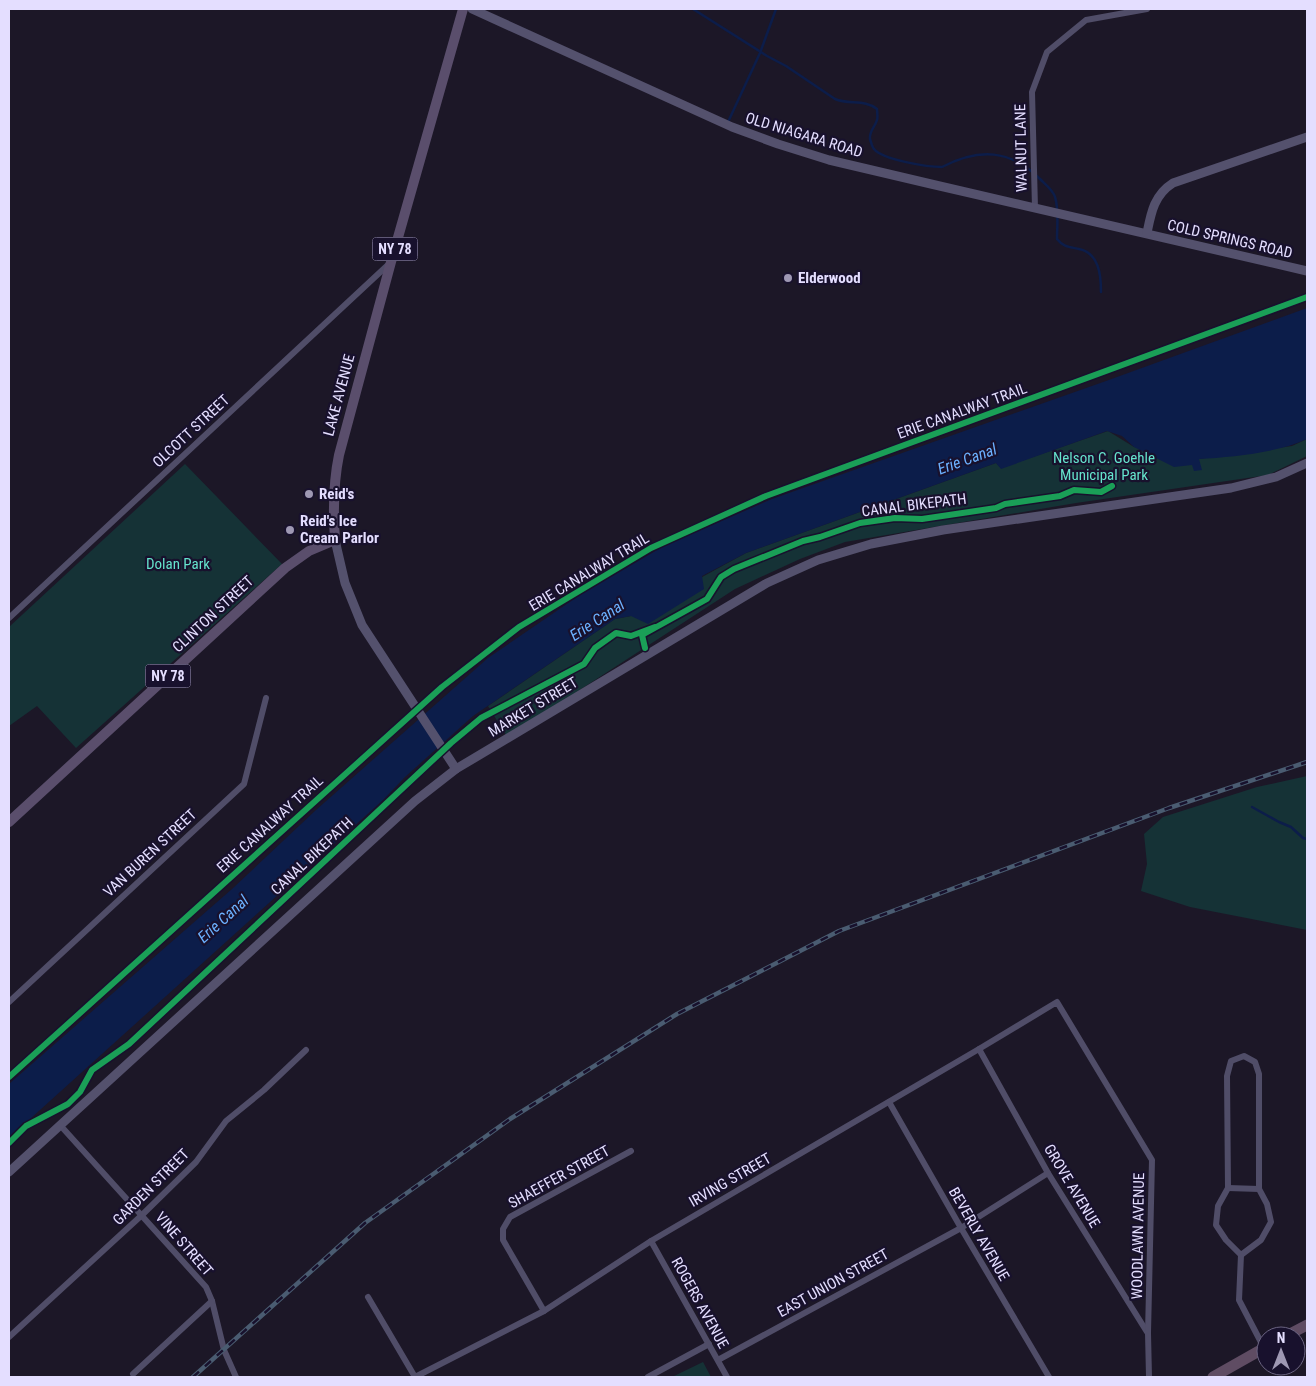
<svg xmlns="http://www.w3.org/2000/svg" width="1316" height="1386" viewBox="0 0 1316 1386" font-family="'Roboto Condensed',sans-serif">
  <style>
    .green { fill: #153236 }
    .water { fill: #0c1d4a }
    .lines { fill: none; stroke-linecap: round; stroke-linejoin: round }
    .stream { stroke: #0c1d4a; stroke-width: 2.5 }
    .street { stroke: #504d68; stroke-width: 6 }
    .secondary { stroke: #54516d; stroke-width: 9 }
    .primary { stroke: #5a4e6c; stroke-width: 10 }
    .highway { stroke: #5f4c63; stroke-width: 11 }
    .rail-casing { stroke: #4a5c71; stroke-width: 4.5 }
    .rail { stroke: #18112d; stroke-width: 2.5; stroke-dasharray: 8; stroke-linecap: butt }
    .cycleway-casing { stroke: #18112d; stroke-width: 9 }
    .cycleway { stroke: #1a9f57; stroke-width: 6 }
    .poi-dot { fill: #9e98b3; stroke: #18112d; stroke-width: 2 }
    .labels { text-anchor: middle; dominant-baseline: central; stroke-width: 4.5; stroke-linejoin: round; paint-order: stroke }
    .shield { fill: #18112d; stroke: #a7a0c0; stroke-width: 1 }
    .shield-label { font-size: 14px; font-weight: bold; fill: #e4deff }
    .street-label { font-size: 15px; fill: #e4deff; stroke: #18112d }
    .poi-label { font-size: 15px; font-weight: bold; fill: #e4deff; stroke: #18112d; text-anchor: start }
    .park-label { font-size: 15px; fill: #65e4cd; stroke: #18112d }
    .water-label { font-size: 16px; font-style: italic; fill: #6cb1ff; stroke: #18112d }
  </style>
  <rect width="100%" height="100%" fill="#1c1727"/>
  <g class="green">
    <polygon points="1108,431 1134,447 1199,459 1292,446 1307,439 1307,456 1268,475 1076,503 845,542 800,559 735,589 575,693 506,735 488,706 615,619 631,616 746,553 996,463 1001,468"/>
    <polygon points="185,464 282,564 76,748 37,706 9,726 9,627"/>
    <polygon points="1307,776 1307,930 1190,907 1141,891 1147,864 1144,834 1163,817 1257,787"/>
    <polygon points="703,1362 711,1377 672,1377"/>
  </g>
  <path class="water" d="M1307,308V439C1277,453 1232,457 1199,459L1202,470L1194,471L1192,465L1174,467L1134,447L1122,436L1107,431L1001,469L996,463L746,553L702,576L704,589L648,624L631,616L615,619L473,716L405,777L383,800L9,1138V1084L232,889L316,810L488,658L580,595L664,546L772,499L1106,381Z"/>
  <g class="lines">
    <g class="stream">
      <path d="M693,9L767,56L786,66L835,99C849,105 865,99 877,109C877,112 878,117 877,120C875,127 869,131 870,139C871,142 872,147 874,149C883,160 928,167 942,167C979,148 1010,149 1040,179C1045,184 1053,190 1055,197C1059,209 1057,226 1057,239C1063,247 1070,247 1079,249C1099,253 1101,275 1101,292"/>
      <polyline points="728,122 760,53 776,9"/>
      <polyline points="1252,807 1279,822 1291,827 1303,838 1307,839"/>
    </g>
    <g class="street">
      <polyline points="1035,208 1032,92 1047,52 1086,20 1147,9"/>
      <polyline points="9,618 390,263"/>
      <polyline points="9,1002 244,784 266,698"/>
      <polyline points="979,1049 1048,1173 1147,1332"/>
      <polyline points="889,1102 961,1228 1049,1377"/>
      <polyline points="60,1125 206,1287 212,1301 224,1350 236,1377"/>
      <polyline points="1228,1188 1259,1189"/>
      <polyline points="651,1241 727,1377"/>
      <polyline points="1241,1255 1261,1240 1271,1222 1267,1204 1259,1189 1259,1074 1255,1062 1244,1056 1231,1061 1227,1076 1228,1188 1218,1206 1216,1225 1226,1240 1241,1255 1239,1300 1264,1348"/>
      <polyline points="368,1297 415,1377"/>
      <polyline points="544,1311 503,1240 503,1229 510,1217 631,1151"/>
      <polyline points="9,1337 142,1215 196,1162 226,1121 264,1090 306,1050"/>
      <polyline points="718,1360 961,1228 1048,1173"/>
      <polyline points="133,1374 212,1301"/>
      <polyline points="415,1377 544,1311 651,1241 979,1049 1057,1002 1152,1160 1148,1333 1149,1377"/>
      <polyline points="648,1377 709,1344"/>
    </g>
    <g class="secondary">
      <polyline points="472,9 732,127 778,144 829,160 931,184 1307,271"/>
      <path d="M1147,233C1151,213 1154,195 1173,183L1307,137"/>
      <polyline points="335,540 345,583 362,625 456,769"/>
      <polyline points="9,1172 415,801 456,769 767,583 818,560 871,544 943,530 1231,488 1276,477 1307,463"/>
    </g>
    <path class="primary" d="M9,822L285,568L309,551L335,540C333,511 333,484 339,455L391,262L463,9"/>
    <g class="highway">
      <polyline points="1286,1336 1307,1325"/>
      <polyline points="1213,1377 1266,1347"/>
    </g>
    <g class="rail-casing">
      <polyline id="rail" points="193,1377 365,1223 510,1119 677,1014 839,931 1169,808 1307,762"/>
    </g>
    <use href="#rail" class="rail"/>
    <g class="cycleway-casing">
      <g id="cycleway">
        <polyline points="645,648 642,635 707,599 721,577 734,569 803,541 820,537 860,523 895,518 922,519 996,508 1005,504 1060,496 1074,490 1101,492 1112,486"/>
        <polyline points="9,1077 442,687 519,627 651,548 766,496 1307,297"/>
        <polyline points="9,1143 26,1126 68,1104 80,1092 92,1070 129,1044 451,743 481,718 584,664 595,648 616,633 631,636 655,627"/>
      </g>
    </g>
    <use href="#cycleway" class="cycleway"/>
  </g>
  <g class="poi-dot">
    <circle cx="788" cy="278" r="5"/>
    <circle cx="309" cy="494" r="5"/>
    <circle cx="290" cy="530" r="5"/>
  </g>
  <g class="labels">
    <g class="shield">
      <rect x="372.5" y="237.5" width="45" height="23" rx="4"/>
      <rect x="145.5" y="664.5" width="45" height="23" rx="4"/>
    </g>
    <g class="shield-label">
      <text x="395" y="249">NY 78</text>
      <text x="168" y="676">NY 78</text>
    </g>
    <g class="street-label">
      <text transform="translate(804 135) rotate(17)">OLD NIAGARA ROAD</text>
      <text transform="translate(1021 148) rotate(-91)">WALNUT LANE</text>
      <text transform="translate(1230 239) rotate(13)">COLD SPRINGS ROAD</text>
      <text transform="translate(339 395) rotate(-75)">LAKE AVENUE</text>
      <text transform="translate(962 411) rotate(-20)">ERIE CANALWAY TRAIL</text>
      <text transform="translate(191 431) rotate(-43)">OLCOTT STREET</text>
      <text transform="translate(914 505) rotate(-7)">CANAL BIKEPATH</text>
      <text transform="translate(589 572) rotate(-31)">ERIE CANALWAY TRAIL</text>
      <text transform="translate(213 614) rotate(-43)">CLINTON STREET</text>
      <text transform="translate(533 707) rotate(-31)">MARKET STREET</text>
      <text transform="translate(270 824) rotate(-42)">ERIE CANALWAY TRAIL</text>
      <text transform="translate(150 853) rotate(-43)">VAN BUREN STREET</text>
      <text transform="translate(312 856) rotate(-43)">CANAL BIKEPATH</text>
      <text transform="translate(559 1177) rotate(-29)">SHAEFFER STREET</text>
      <text transform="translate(730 1180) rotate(-30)">IRVING STREET</text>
      <text transform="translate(1072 1186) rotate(59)">GROVE AVENUE</text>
      <text transform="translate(151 1187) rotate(-45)">GARDEN STREET</text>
      <text transform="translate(979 1234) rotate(60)">BEVERLY AVENUE</text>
      <text transform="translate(1138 1236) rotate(-89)">WOODLAWN AVENUE</text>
      <text transform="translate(184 1244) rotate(49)">VINE STREET</text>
      <text transform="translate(833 1283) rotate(-29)">EAST UNION STREET</text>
      <text transform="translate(700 1303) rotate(61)">ROGERS AVENUE</text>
    </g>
    <g class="poi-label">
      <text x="798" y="278">Elderwood</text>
      <text x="319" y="494">Reid's</text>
      <text x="300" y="521">Reid's Ice<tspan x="300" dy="17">Cream Parlor</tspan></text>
    </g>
    <g class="park-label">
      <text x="1104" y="458">Nelson C. Goehle<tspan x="1104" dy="17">Municipal Park</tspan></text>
      <text x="178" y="564">Dolan Park</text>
    </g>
    <g class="water-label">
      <text transform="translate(967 459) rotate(-20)">Erie Canal</text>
      <text transform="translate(597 620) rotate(-33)">Erie Canal</text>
      <text transform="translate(223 919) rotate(-42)">Erie Canal</text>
    </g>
  </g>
  <rect width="1316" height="1386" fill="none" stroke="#e4deff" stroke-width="20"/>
  <g transform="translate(1281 1351)"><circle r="24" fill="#18112d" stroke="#6a6381"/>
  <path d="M0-4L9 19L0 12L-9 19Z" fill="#9e98b3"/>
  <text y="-8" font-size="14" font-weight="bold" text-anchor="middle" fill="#e4deff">N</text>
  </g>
</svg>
